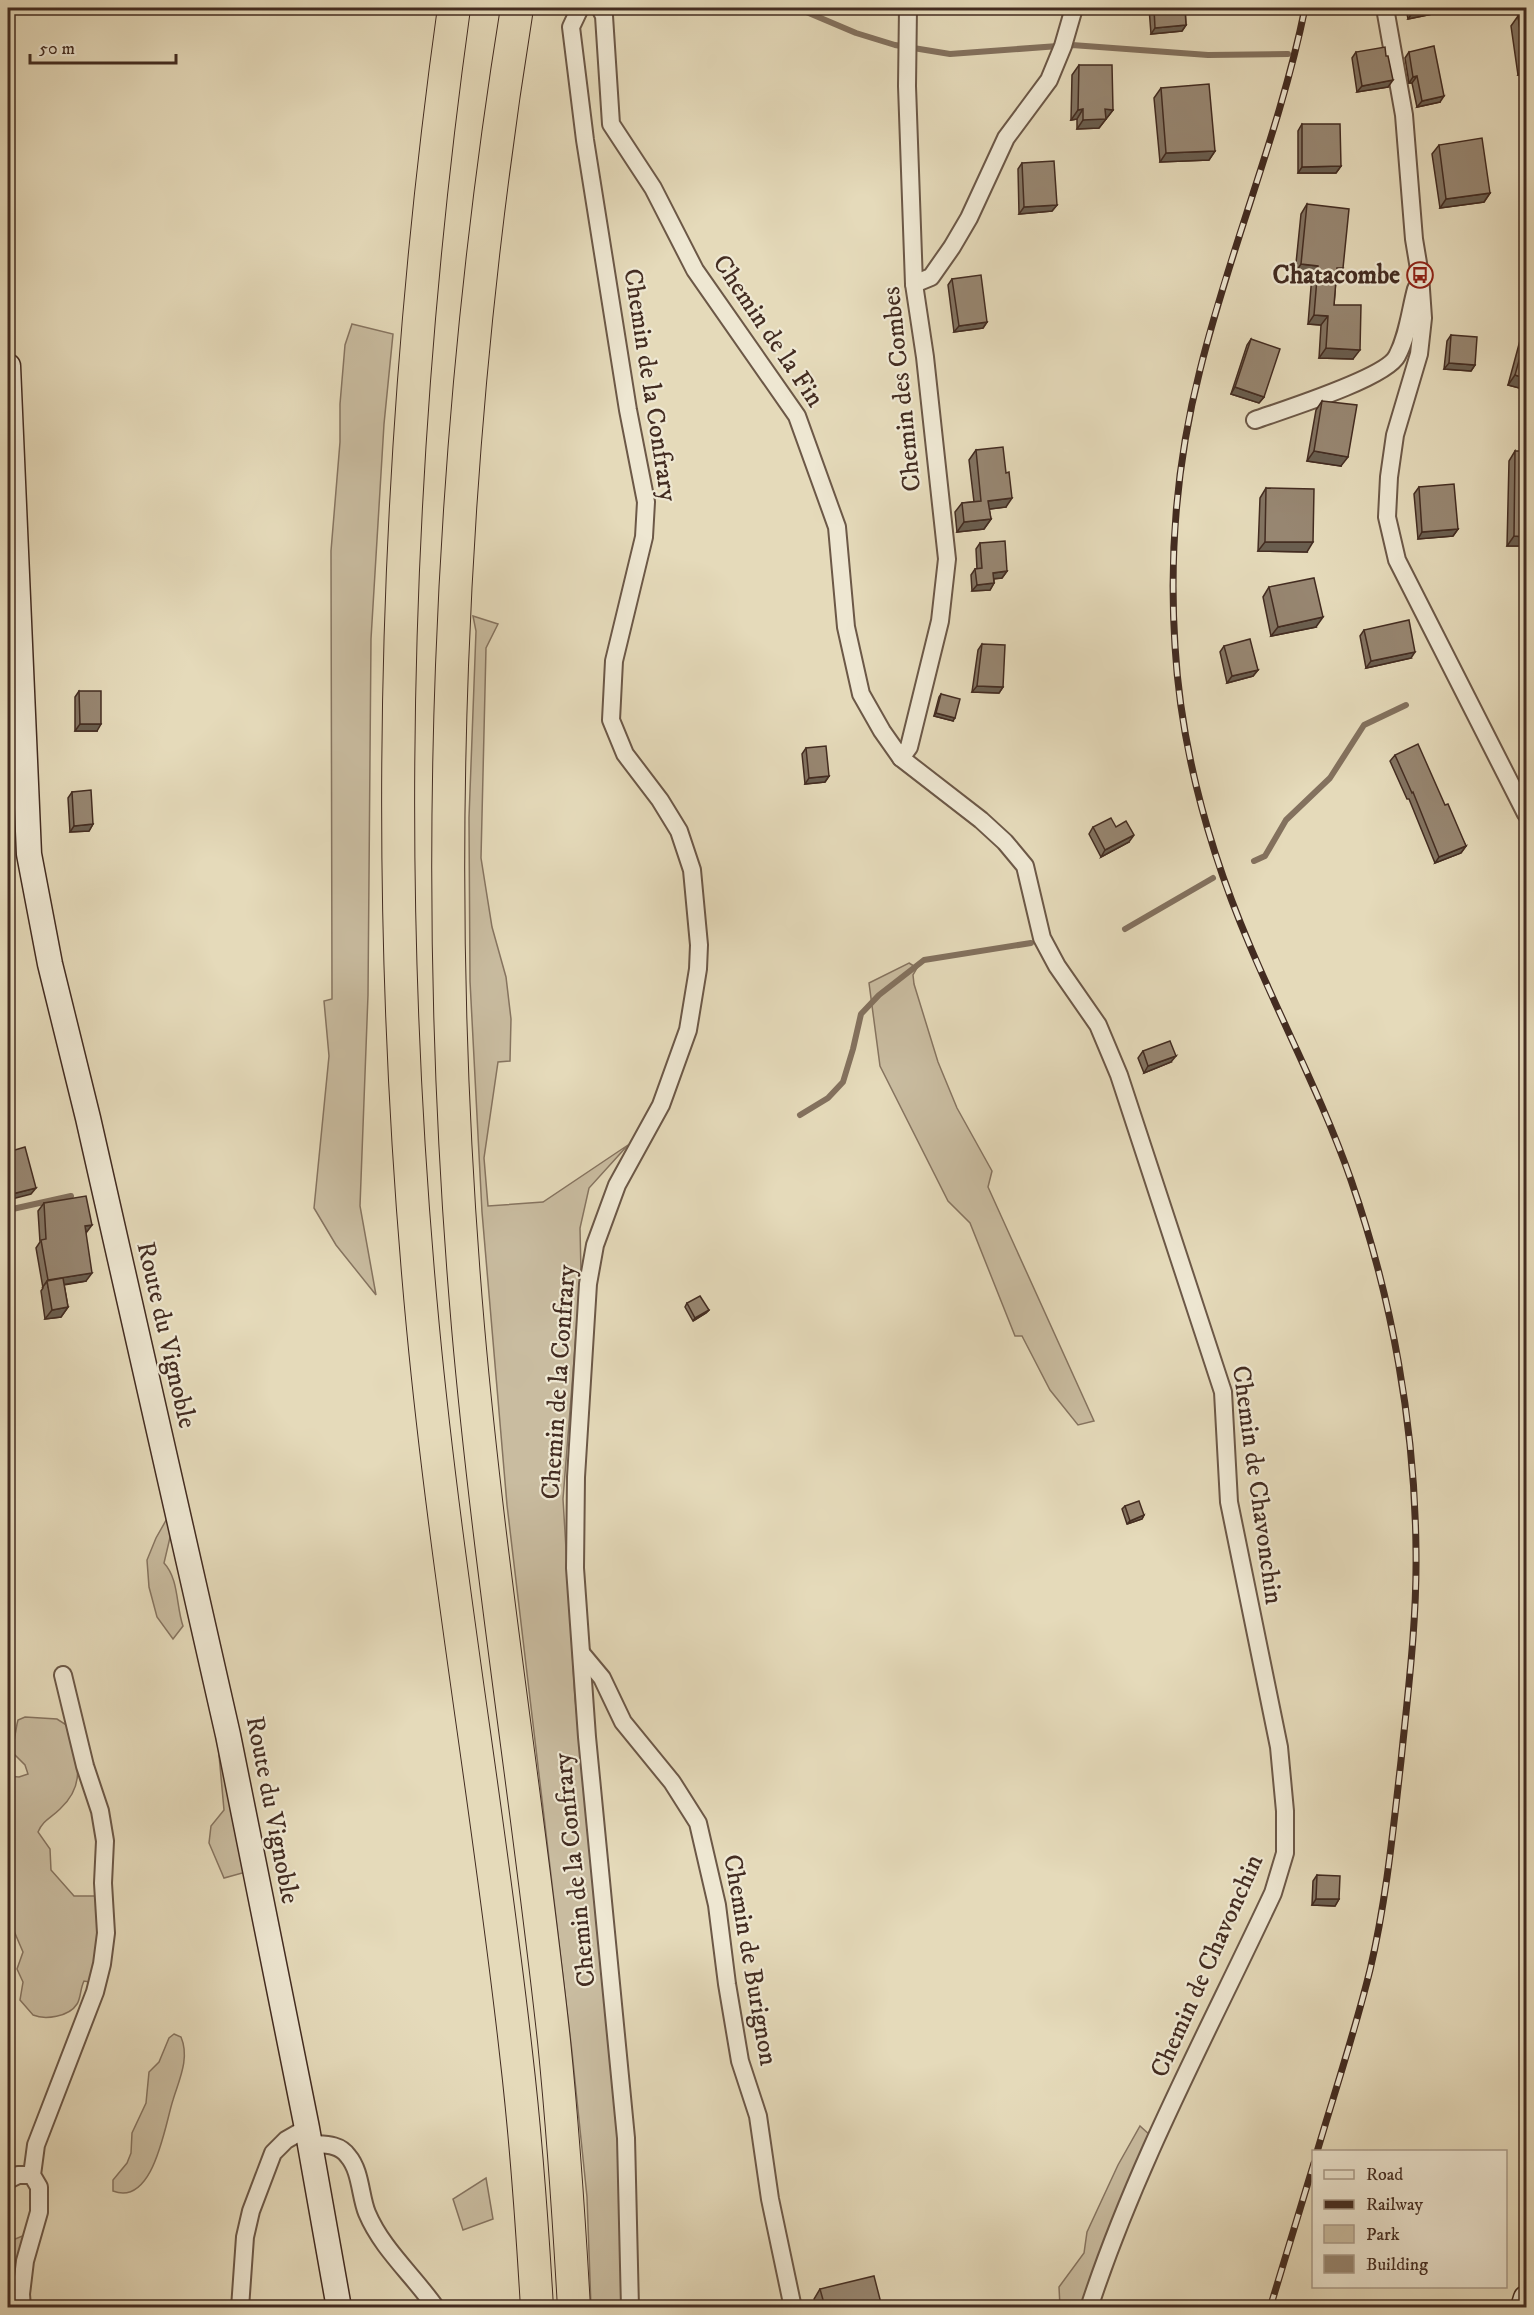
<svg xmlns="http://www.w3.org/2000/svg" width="1534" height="2315" viewBox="0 0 1534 2315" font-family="'IM FELL DW Pica',serif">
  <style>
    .green { fill: #c9bca0; stroke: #867460; stroke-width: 1.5 }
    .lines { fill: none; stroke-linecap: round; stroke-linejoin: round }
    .stream { stroke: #83715e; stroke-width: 6 }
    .street-casing { stroke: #6c5847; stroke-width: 20 }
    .secondary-casing { stroke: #432c21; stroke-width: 27 }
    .highway-casing { stroke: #432c21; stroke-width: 34 }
    .street { stroke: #eee7d2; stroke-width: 16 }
    .secondary { stroke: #eee7d2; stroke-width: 24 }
    .highway { stroke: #e5daba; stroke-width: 32 }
    .rail-casing { stroke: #432c21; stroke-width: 7 }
    .rail { stroke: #eee7d2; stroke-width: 4.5; stroke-dasharray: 14; stroke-linecap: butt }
    .wall { fill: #827361; stroke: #432c21; stroke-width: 1.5 }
    .shaded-wall { fill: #6a5e4f; stroke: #432c21; stroke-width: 1.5 }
    .building { fill: #978671; stroke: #432c21; stroke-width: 1.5 }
    .labels { text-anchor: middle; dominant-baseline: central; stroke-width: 4.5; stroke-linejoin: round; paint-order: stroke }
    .poi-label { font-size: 26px; font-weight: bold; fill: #432c21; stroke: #eee7d2; text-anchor: end }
    .street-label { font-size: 26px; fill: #432c21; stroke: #eee7d2 }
  </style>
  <rect width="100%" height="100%" fill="#e5daba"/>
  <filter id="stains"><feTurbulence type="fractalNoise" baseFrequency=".00333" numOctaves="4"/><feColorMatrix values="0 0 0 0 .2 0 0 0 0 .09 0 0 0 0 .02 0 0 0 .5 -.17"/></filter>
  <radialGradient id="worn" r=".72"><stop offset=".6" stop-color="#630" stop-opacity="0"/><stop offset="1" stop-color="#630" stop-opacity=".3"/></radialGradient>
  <g class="green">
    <polygon points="352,324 393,334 384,424 371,639 368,995 360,1206 376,1295 336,1245 314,1208 329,1056 324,1001 332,999 331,551 340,442 340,404 345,345"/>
    <polygon points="473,616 498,624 486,648 481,858 492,927 506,977 511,1019 510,1061 498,1062 484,1158 488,1206 543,1202 628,1145 589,1188 580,1228 581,1272 563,1499 575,1698 615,2080 625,2307 591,2307 587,2197 572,2052 507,1505 482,1212 470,981 469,818 476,631"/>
    <polygon points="909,963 917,968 913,975 914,984 938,1062 957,1108 992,1171 988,1187 1094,1421 1078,1425 1050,1390 1022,1336 1015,1336 970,1223 948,1201 880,1066 869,983"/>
    <path d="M169,1515L172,1529L164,1563C179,1579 176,1606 183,1626L173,1639L157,1617L149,1587L147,1560L156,1538Z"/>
    <path d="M25,1717L57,1719L68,1726C76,1759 88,1783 60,1809C51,1818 43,1820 38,1832L50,1849L51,1870L74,1896H94L98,1899L106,1921L89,1982L84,1981C80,1989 81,1998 77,2004C69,2017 45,2020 33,2015L20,2000L23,1982L17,1969L23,1952L8,1917V1776L19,1777L28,1774L25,1765L12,1752L17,1724L18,1720Z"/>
    <polygon points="225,1747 246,1872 224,1878 209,1843 211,1826 224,1810 219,1755"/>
    <path d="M174,2034L181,2037C190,2058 179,2080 173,2100C165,2124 154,2207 113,2191V2180L127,2163L131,2153L132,2133L146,2103L149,2072L159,2062L169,2038Z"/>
    <polygon points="1140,2126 1151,2136 1088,2307 1060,2307 1059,2287 1084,2253 1087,2232 1118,2165"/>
    <polygon points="486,2178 493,2219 463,2230 453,2199"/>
    <polygon points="39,2229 27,2269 26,2307 8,2308 8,2242"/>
  </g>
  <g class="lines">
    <g class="stream">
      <polyline points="797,8 856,33 895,45 950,54 1072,45 1208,55 1288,54"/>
      <polyline points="1254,861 1265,856 1286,820 1330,778 1364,725 1406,705"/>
      <polyline points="1125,929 1213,878"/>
      <polyline points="800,1115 828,1098 843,1082 853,1049 861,1014 879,995 924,960 1031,943"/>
      <polyline points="8,1210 71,1196"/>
    </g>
    <g class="street-casing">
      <g id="street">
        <polyline points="580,8 571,27 585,140 628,410 646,502 644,537 614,661 611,720 625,754 660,800 679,831 692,870 699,945 698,969 688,1030 661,1105 617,1185 595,1245 588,1284 576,1477 575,1568 587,1737 626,2138 630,2308"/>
        <path d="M600,8L604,16L611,124L653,188L695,270L797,416L837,527L846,627L861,694L882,731L901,758L981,820L1005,842L1025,866L1042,938L1057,966L1098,1025L1119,1075L1223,1392L1229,1502L1279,1747L1285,1811V1853L1273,1893C1209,2030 1136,2164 1089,2308"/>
        <polyline points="1385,8 1404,115 1414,239 1420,275 1423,318 1419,354 1395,435 1389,477 1387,517 1397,560 1526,814"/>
        <polyline points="914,284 931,277 952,247 969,218 1006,138 1049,80 1063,46 1074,8"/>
        <path d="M1255,420C1283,410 1386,378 1397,356C1408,335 1410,311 1416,289"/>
        <polyline points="901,758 909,747 940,621 947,559 925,357 914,284 907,86 908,8"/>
        <polyline points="582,1654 602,1678 623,1722 672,1782 698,1823 717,1905 727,1984 740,2061 758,2116 770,2199 793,2308"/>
        <path d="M310,2144C324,2145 339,2143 348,2156C361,2171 360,2196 367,2213C382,2249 414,2276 436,2308"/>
        <polyline points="8,2180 18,2175 32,2175"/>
        <polyline points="22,2308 21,2294 25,2261 39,2212 39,2187 32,2175 36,2145 95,1992 102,1964 106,1933 103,1883 105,1841 100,1811 85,1766 63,1675"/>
        <polyline points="240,2308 245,2237 251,2211 273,2153 286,2140 307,2128"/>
      </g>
    </g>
    <g class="secondary-casing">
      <g id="secondary">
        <polyline points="8,366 29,854 50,964 88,1118 228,1735 307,2128 339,2308"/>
        <polyline points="1523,2308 1526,2298"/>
      </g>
    </g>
    <g class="highway-casing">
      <g id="highway">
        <path d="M454,8C393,445 381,887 423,1328C446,1570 489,1811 516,2053C526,2138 532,2222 537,2308"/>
        <path d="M517,8C447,442 430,888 468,1327C489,1566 528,1803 554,2041C563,2130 569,2219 574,2308"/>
      </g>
    </g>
    <use href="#street" class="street"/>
    <use href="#secondary" class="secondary"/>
    <use href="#highway" class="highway"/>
    <g class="rail-casing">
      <g id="rail">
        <path d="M1305,8C1280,131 1230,248 1200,370C1177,460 1169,553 1175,646C1181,749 1209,850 1250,946C1283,1024 1323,1100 1351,1180C1392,1298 1415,1426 1416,1551C1417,1621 1408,1692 1401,1761C1393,1831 1386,1902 1370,1970C1355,2031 1335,2091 1317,2152"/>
        <polyline points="1270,2308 1314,2163"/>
      </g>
    </g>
    <use href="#rail" class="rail"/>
  </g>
  <g class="wall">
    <polygon points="1149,8 1185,8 1186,25 1182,31 1151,34"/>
    <polygon points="1223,8 1266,8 1263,12 1223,14"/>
    <polygon points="1406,8 1445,8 1442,12 1408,19"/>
    <polygon points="1518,16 1527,74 1518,75 1511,26"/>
    <polygon points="1356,52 1388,87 1357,92 1352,58"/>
    <polygon points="1409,52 1440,102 1417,107 1412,83 1409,83 1405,58"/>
    <polygon points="1079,65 1113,110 1099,128 1077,129 1077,119 1071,120 1072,75"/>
    <polygon points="1161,88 1215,151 1209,160 1160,162 1154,98"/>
    <polygon points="1302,124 1341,166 1336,173 1298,173 1298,131"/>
    <polygon points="1439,145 1490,193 1484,202 1440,208 1432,154"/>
    <polygon points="1022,163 1057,205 1052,211 1019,214 1018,169"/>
    <polygon points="1307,204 1336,278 1334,305 1353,359 1319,358 1321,325 1308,324 1312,275 1295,273 1301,214"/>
    <polygon points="952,279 987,322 983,328 954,332 948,285"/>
    <polygon points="1527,320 1527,390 1508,385 1525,322"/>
    <polygon points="1451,335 1475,365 1471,371 1444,369 1447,341"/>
    <polygon points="1251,339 1264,397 1259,403 1231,394 1247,345"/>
    <polygon points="1322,401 1341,466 1307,461 1316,410"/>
    <polygon points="976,450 1006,507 989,509 991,519 984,529 957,532 955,512 962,503 974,502 969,460"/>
    <polygon points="1515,451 1527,546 1507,546 1509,461"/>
    <polygon points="1419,487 1458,529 1453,536 1418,539 1414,494"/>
    <polygon points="1266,488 1307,552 1258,551 1260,498"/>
    <polygon points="980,543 1007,571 1002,578 994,579 994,583 990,590 972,591 971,575 975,569 977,569 976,549"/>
    <polygon points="1269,587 1316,627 1271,636 1263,597"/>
    <polygon points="1364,630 1411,658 1366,668 1360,636"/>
    <polygon points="982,644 1003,687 999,693 972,692 978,650"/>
    <polygon points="1224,646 1258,670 1253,676 1227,683 1220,652"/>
    <polygon points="79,691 97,731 75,731 75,697"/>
    <polygon points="941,694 953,721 934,716 939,697"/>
    <polygon points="806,748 829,776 825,782 805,784 802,754"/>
    <polygon points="1395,755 1445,805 1466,846 1461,853 1435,863 1409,799 1407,799 1390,761"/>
    <polygon points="72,792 93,824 89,831 70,832 68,798"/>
    <polygon points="1093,827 1116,827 1129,842 1101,857 1089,834"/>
    <polygon points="1143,1051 1171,1062 1144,1073 1138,1058"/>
    <polygon points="44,1203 86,1234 86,1281 64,1285 68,1307 61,1317 45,1319 41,1291 43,1288 36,1248 40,1242 38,1211"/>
    <polygon points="687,1303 709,1310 706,1313 693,1321 685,1307"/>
    <polygon points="1125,1506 1144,1515 1142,1519 1127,1524 1122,1509"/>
    <polygon points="1317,1875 1339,1899 1335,1906 1312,1905 1313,1881"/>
    <polygon points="820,2289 882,2307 816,2307 814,2299"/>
  </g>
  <g class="shaded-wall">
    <polygon points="1228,8 1266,8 1263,12 1223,14"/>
    <polygon points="1424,8 1445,8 1442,12 1408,19 1415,9"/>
    <polygon points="1186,25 1182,31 1151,34 1155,28"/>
    <polygon points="1525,65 1527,65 1527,74 1518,75"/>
    <polygon points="1417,76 1412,83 1409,83 1413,77"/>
    <polygon points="1393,80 1388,87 1357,92 1362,86"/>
    <polygon points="1444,96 1440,102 1417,107 1422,101"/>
    <polygon points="1083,109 1077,119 1071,120 1078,110"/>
    <polygon points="1105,109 1113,110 1099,128 1077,129 1083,120"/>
    <polygon points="1215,151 1209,160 1160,162 1166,153"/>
    <polygon points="1341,166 1336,173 1298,173 1302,167"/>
    <polygon points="1490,193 1484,202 1440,208 1446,199"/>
    <polygon points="1057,205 1052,211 1019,214 1024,207"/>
    <polygon points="1301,264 1318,266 1312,275 1295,273"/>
    <polygon points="1337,268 1343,268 1336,278"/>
    <polygon points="1314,315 1328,316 1321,325 1308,324"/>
    <polygon points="987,322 983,328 954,332 959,326"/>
    <polygon points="1326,348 1360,350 1353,359 1319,358"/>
    <polygon points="1449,363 1475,365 1471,371 1444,369"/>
    <polygon points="1515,375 1527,379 1527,390 1508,385"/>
    <polygon points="1235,387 1264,397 1259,403 1231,394"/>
    <polygon points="1314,451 1348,457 1341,466 1307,461"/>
    <polygon points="1012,498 1006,507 982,510 988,501"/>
    <polygon points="991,519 984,529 957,532 964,522"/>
    <polygon points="1458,529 1453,536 1418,539 1422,532"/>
    <polygon points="1514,536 1527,537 1527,546 1507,546"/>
    <polygon points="1265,542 1313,542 1307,552 1258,551"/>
    <polygon points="1007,571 1002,578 989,579 993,573"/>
    <polygon points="994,583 990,590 972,591 977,585"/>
    <polygon points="1323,617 1316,627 1271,636 1278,627"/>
    <polygon points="1415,652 1411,658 1366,668 1371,661"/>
    <polygon points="1258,670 1253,676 1227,683 1232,676"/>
    <polygon points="977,686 1003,687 999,693 972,692"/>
    <polygon points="936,713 955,718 953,721 934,716"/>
    <polygon points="80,724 101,724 97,731 75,731"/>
    <polygon points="829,776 825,782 805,784 809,778"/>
    <polygon points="93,824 89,831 70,832 74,826"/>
    <polygon points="1134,835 1129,842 1101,857 1105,850"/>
    <polygon points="1466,846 1461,853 1435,863 1439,857"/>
    <polygon points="1176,1056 1171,1062 1144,1073 1148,1066"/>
    <polygon points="36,1188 31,1194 8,1200 8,1195"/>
    <polygon points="92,1225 86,1233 85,1226"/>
    <polygon points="92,1273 86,1281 48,1287 47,1281 42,1288 48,1280"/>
    <polygon points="68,1307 61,1317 45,1319 52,1310"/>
    <polygon points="709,1310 706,1313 693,1321 695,1318"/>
    <polygon points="1144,1515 1142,1519 1127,1524 1130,1521"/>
    <polygon points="1316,1899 1339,1899 1335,1906 1312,1905"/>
  </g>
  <g class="building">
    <polygon points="1154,8 1185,8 1186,25 1155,28"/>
    <polygon points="1527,15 1527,65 1525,65 1518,16"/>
    <polygon points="1434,46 1444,96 1422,101 1417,76 1413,77 1409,52"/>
    <polygon points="1385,47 1386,56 1388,56 1393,80 1362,86 1356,52"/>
    <polygon points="1079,65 1112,65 1113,110 1105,109 1106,119 1083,120 1083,109 1078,110"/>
    <polygon points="1209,84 1215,151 1166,153 1161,88"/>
    <polygon points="1302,124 1340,124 1341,166 1302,167"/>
    <polygon points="1482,138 1490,193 1446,199 1439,145"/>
    <polygon points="1054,161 1057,205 1024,207 1022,163"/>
    <polygon points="1307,204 1349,209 1343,268 1337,268 1334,305 1361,305 1360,350 1326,348 1328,316 1314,315 1318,266 1301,264"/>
    <polygon points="981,275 987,322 959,326 952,279"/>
    <polygon points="1527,332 1527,379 1515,375"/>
    <polygon points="1451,335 1477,337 1475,365 1449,363"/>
    <polygon points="1251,339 1280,349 1264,397 1235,387"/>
    <polygon points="1322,401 1357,405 1348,457 1314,451"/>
    <polygon points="1003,447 1006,473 1009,472 1012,498 988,501 991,519 964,522 962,503 981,501 976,450"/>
    <polygon points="1515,451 1527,451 1527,537 1514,536"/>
    <polygon points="1454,484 1458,529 1422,532 1419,487"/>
    <polygon points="1266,488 1314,489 1313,542 1265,542"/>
    <polygon points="1005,541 1007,571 993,573 994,583 977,585 975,569 982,568 980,543"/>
    <polygon points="1314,578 1323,617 1278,627 1269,587"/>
    <polygon points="1409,620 1415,652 1371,661 1364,630"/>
    <polygon points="1250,639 1258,670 1232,676 1224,646"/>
    <polygon points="982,644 1005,645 1003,687 977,686"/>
    <polygon points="79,691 101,691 101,724 80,724"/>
    <polygon points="941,694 960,699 955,718 936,713"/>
    <polygon points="1418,744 1445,805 1448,804 1466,846 1439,857 1413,792 1412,793 1395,755"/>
    <polygon points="826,746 829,776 809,778 806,748"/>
    <polygon points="91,790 93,824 74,826 72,792"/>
    <polygon points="1111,818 1116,827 1126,821 1134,835 1105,850 1093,827"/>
    <polygon points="1170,1041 1176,1056 1148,1066 1143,1051"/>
    <polygon points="25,1147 36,1188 8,1195 8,1152"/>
    <polygon points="86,1196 92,1225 85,1226 92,1273 48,1280 41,1240 46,1239 44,1203"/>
    <polygon points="63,1278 68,1307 52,1310 47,1281"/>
    <polygon points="700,1296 709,1310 695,1318 687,1303"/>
    <polygon points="1139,1501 1144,1515 1130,1521 1125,1506"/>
    <polygon points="1317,1875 1340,1876 1339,1899 1316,1899"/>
    <polygon points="874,2276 882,2307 825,2307 820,2289"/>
  </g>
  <defs>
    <g id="bus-ring" transform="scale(1.35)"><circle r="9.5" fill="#eee7d2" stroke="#8f2418" stroke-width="1.5"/><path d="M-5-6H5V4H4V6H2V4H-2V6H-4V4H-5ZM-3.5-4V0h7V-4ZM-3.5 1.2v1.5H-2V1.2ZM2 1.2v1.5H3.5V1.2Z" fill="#8f2418"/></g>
  </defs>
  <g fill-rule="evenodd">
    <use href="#bus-ring" x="1420" y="275"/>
  </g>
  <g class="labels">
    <g class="poi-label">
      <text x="1400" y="275">Chatacombe</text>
    </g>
    <g class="street-label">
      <text transform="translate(768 331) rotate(56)">Chemin de la Fin</text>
      <text transform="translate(650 385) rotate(81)">Chemin de la Confrary</text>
      <text transform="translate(902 389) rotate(-96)">Chemin des Combes</text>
      <text transform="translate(166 1335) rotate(77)">Route du Vignoble</text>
      <text transform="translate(559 1382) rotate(-86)">Chemin de la Confrary</text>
      <text transform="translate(1257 1485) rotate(82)">Chemin de Chavonchin</text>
      <text transform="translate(272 1810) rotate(79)">Route du Vignoble</text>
      <text transform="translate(575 1870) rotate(-96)">Chemin de la Confrary</text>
      <text transform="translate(750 1960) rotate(80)">Chemin de Burignon</text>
      <text transform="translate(1207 1966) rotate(-66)">Chemin de Chavonchin</text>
    </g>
  </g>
  <rect width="1534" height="2315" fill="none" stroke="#e5daba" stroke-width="30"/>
  <rect x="9" y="9" width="1516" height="2297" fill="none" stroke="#432c21" stroke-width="3"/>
  <rect x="15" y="15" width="1504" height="2285" fill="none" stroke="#432c21" stroke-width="1.5"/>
  <rect x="1312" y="2150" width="195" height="138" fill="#eee7d2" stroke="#aa9c8b" stroke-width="1.5"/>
  <rect x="1324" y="2170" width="30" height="9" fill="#eee7d2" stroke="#aa9c8b" stroke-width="1.5"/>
  <text x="1366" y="2180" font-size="18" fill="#432c21">Road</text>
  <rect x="1324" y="2200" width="30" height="9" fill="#432c21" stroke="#aa9c8b" stroke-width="1.5"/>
  <text x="1366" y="2210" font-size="18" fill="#432c21">Railway</text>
  <rect x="1324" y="2225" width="30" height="18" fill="#c9bca0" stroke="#aa9c8b" stroke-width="1.5"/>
  <text x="1366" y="2240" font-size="18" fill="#432c21">Park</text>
  <rect x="1324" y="2255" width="30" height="18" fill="#978671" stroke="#aa9c8b" stroke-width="1.5"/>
  <text x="1366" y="2270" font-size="18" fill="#432c21">Building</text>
  <path d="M30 54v9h146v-9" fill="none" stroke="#432c21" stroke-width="3"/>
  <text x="39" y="54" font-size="18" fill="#432c21" stroke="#eee7d2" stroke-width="4.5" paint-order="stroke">50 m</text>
  <rect width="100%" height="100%" filter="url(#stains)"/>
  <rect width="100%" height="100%" fill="url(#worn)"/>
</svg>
